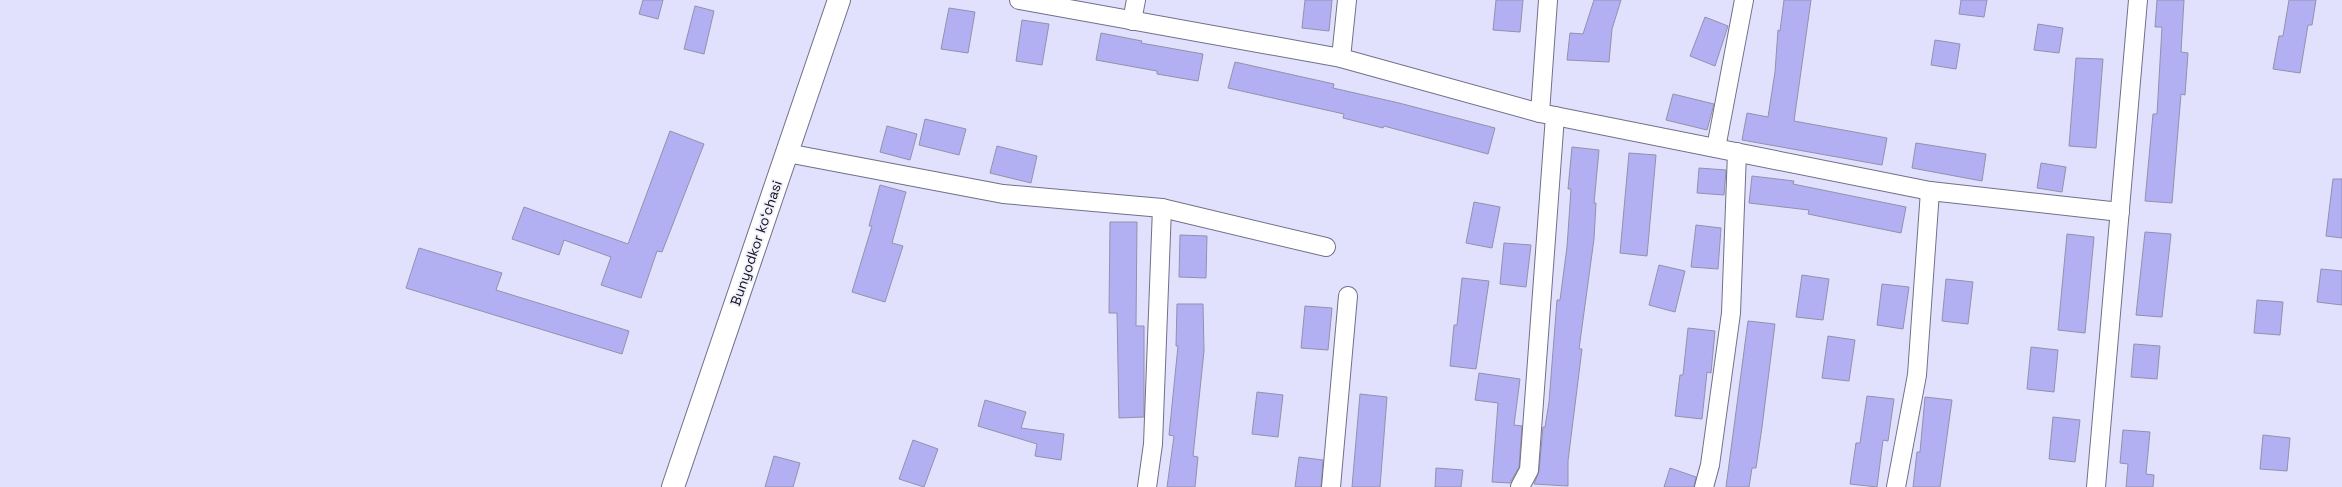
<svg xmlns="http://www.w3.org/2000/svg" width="2342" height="487" viewBox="0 0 2342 487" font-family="'Space Grotesk',sans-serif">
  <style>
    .building { fill: #b2b0f2; stroke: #9291ac }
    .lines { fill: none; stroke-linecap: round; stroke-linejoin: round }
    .minor-casing { stroke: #707089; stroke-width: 20 }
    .secondary-casing { stroke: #707089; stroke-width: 24 }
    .minor { stroke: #fff; stroke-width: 18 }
    .secondary { stroke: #fff; stroke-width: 22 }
    .labels { text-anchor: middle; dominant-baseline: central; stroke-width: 3.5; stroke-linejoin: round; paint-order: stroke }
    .street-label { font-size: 14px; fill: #12111b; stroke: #f0f0fc }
  </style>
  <rect width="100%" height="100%" fill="#e1e1fe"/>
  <g class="building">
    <polygon points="643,0 663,0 658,19 639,14"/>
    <polygon points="1305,0 1332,0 1329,31 1302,28"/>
    <polygon points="1496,0 1523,0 1520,32 1493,30"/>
    <polygon points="1594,0 1621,0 1612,29 1609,62 1567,60 1570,33 1583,34"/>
    <polygon points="1784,0 1811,0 1794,121 1887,138 1882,165 1742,140 1747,113 1768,117 1775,72 1778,30 1780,31"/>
    <polygon points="1961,0 1987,0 1984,17 1959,14"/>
    <polygon points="2157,0 2184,0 2181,52 2188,53 2185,95 2181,94 2172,203 2145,201 2153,114 2157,114 2162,27 2155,27"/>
    <polygon points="2289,0 2316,0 2312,25 2308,25 2300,73 2273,69 2279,36 2283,36"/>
    <polygon points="695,6 714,11 704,54 684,49"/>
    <polygon points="949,8 975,12 968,53 941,49"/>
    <polygon points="1705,17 1728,26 1715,66 1690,56"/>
    <polygon points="1022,20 1049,24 1042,65 1016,61"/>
    <polygon points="2038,24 2063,28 2059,53 2034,50"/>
    <polygon points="1101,33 1142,41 1141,43 1203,54 1198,81 1157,74 1157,71 1096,60"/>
    <polygon points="1935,40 1960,44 1956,69 1931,65"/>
    <polygon points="2076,58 2103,59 2096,148 2069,146"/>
    <polygon points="1235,62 1334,84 1333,88 1399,103 1495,128 1488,154 1384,126 1383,128 1343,118 1344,114 1228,88"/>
    <polygon points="1673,94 1714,104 1707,130 1666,120"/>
    <polygon points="925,119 966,129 959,155 919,145"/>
    <polygon points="887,126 917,134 910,160 880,152"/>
    <polygon points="670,131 704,144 662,252 657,251 641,298 601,285 611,257 564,240 559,255 512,239 524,207 628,244"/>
    <polygon points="1916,143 1986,154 1982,181 1912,168"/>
    <polygon points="997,146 1037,156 1031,183 990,173"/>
    <polygon points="1572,147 1599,150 1594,203 1596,203 1594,239 1579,349 1582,349 1568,461 1568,486 1534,484 1539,471 1543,427 1545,427 1549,402 1557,300 1560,300 1567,247 1571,189 1568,189"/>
    <polygon points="1629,153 1656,155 1647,256 1620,253"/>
    <polygon points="2041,163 2066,167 2062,192 2037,188"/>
    <polygon points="1699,168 1726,170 1724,195 1697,193"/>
    <polygon points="1752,176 1794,181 1793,184 1906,207 1901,233 1808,214 1809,210 1749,203"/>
    <polygon points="2333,179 2342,179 2342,238 2326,236"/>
    <polygon points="880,185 906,192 892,243 903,246 885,302 852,292 872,226 869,226"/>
    <polygon points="1474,202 1500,207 1492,248 1466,243"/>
    <polygon points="1110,222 1137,222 1136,326 1144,326 1144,417 1119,418 1117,313 1109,313"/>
    <polygon points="1696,225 1721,228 1718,269 1691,267"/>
    <polygon points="2145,232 2171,234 2162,317 2136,315"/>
    <polygon points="2067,234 2094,237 2085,333 2058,330"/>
    <polygon points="1180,235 1207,236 1206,278 1179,277"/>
    <polygon points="1504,243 1531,245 1526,287 1500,284"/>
    <polygon points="419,248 502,273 496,290 629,331 622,354 406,288"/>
    <polygon points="1659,265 1685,271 1675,312 1649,305"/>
    <polygon points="2321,269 2342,271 2342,305 2317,302"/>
    <polygon points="1802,275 1829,279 1823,320 1796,317"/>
    <polygon points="1462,278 1489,281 1476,369 1450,366 1454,325 1457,325"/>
    <polygon points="1946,279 1973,282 1968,324 1942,321"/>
    <polygon points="1882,284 1909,287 1903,329 1877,325"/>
    <polygon points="2257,300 2283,302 2280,335 2254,333"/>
    <polygon points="1177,304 1203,304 1204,351 1193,456 1198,457 1195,487 1167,487 1174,436 1169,435 1178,346 1176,346"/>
    <polygon points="1305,306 1332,308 1328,350 1301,348"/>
    <polygon points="1748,321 1775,324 1762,427 1756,468 1752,468 1749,487 1726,487"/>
    <polygon points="1688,328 1715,331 1711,373 1707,372 1702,419 1675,416 1680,375 1683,375"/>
    <polygon points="1828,336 1855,340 1849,381 1822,378"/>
    <polygon points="2134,344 2160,346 2157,379 2131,377"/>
    <polygon points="2031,347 2058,350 2054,392 2027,389"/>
    <polygon points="1479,373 1520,379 1514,425 1522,426 1519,467 1510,483 1492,482 1498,403 1475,400"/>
    <polygon points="1257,392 1283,395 1278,437 1252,434"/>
    <polygon points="1360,394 1387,397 1380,487 1352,487"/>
    <polygon points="1867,396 1894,399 1888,441 1883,440 1877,487 1850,484 1856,443 1860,443"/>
    <polygon points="1925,397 1952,400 1940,487 1913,487 1917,452 1920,452"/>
    <polygon points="985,400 1026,412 1021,428 1064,434 1061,460 1035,456 1037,444 978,426"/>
    <polygon points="2053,417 2080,420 2075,462 2049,459"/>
    <polygon points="2123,430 2150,432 2146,474 2154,475 2153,487 2126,487 2128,464 2120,463"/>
    <polygon points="2263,435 2290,438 2287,471 2260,469"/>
    <polygon points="913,440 938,449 924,487 899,479"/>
    <polygon points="774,456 800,463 793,487 765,487"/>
    <polygon points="1299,457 1323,460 1321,487 1295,487"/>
    <polygon points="1436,468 1463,470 1461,487 1435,487"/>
    <polygon points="1670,468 1696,477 1694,487 1664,487"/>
  </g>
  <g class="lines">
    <g class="minor-casing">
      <g id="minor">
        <polyline points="1019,0 1341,58 1540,113 1930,191 2120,212"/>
        <polyline points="1132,21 1136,0"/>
        <polyline points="1341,58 1347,0"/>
        <polyline points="1540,113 1548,0"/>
        <polyline points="1716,148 1744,0"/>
        <polyline points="787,153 1003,194 1162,208 1326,247"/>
        <polyline points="1147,487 1153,444 1162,208"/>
        <polyline points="1331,487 1348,296"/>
        <polyline points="1520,487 1529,470 1555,116"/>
        <polyline points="1704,487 1710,465 1731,313 1737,152"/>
        <polyline points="1896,487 1917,375 1930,191"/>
        <polyline points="2096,487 2138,0"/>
      </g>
    </g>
    <g class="secondary-casing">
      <polyline id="secondary" points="673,487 839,0"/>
    </g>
    <use href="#minor" class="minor"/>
    <use href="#secondary" class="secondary"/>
  </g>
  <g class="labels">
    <g class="street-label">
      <text transform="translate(756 243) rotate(-71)">Bunyodkor koʻchasi</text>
    </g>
  </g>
</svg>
